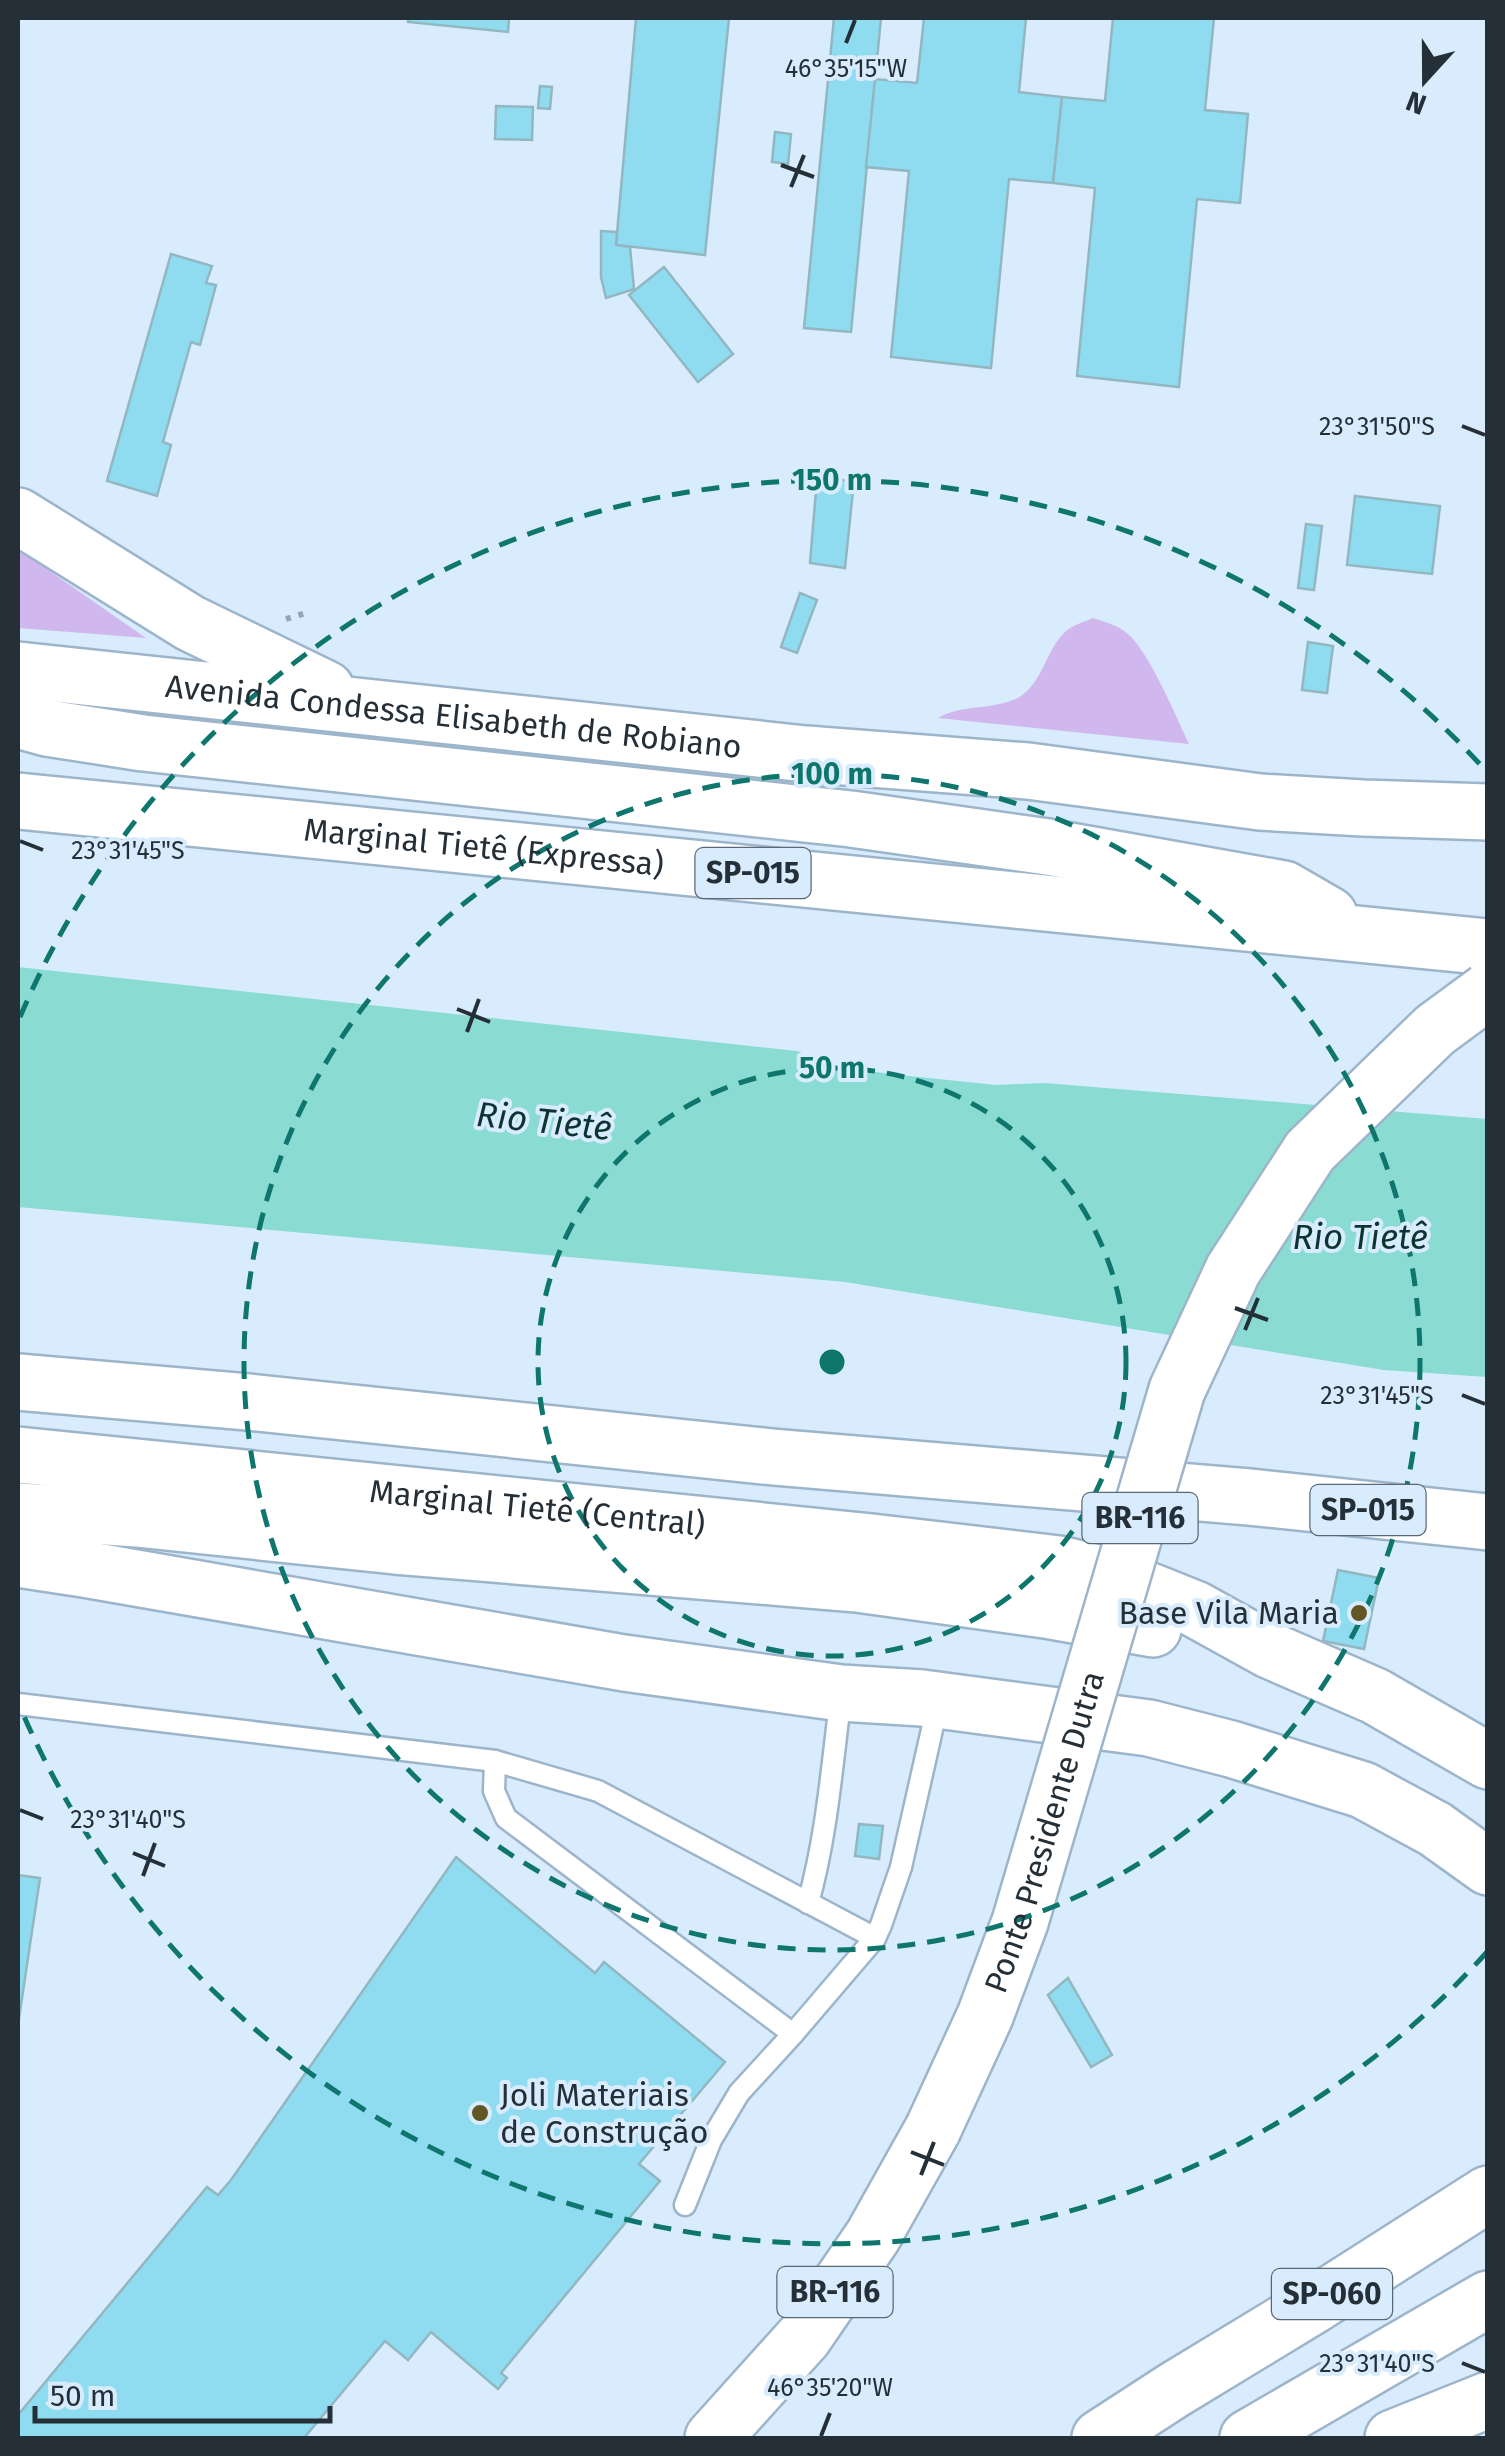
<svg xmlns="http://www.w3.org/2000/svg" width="1505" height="2456" viewBox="0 0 1505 2456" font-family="'Fira Sans',sans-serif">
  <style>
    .green { fill: #d0b8ef }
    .water { fill: #8adbd2 }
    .building { fill: #8fdcf0; stroke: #93b7c1; stroke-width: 2.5 }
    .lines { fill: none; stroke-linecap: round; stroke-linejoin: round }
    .lane-casing { stroke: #9db5cb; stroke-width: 25 }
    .highway-casing { stroke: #9db5cb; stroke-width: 60 }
    .path { stroke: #96a6b4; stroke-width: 6; stroke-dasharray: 5 8; stroke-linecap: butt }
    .lane { stroke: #fff; stroke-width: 20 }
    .highway { stroke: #fff; stroke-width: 55 }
    .highway-bridge-casing { stroke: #9db5cb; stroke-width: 60; stroke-linecap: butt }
    .highway-bridge { stroke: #fff; stroke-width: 55 }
    .ticks { fill: none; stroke: #252f37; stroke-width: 4 }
    .ring { fill: none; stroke: #0f766e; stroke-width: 5; stroke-dasharray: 18 12 }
    .poi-dot { fill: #605724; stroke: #d8ecfe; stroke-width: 4 }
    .labels { text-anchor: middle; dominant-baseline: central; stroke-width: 8; stroke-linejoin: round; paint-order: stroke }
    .shield { fill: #d8ecfe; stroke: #5b6873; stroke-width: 2.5 }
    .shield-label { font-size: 30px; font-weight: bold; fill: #252f37 }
    .street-label { font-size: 32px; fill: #252f37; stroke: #d8ecfe }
    .poi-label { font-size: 32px; fill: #252f37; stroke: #d8ecfe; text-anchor: end }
    .water-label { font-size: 35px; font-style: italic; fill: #0c3431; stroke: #d8ecfe }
    .ticks-label { font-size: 25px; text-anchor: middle; fill: #252f37; stroke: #d8ecfe; stroke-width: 8; stroke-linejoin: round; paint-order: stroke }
    .centre { fill: #0f766e; stroke: #d8ecfe; stroke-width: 5 }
    .ring-label { font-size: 30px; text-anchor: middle; font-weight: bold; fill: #0f766e; stroke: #d8ecfe; stroke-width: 8; stroke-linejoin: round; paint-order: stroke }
  </style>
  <rect width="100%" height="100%" fill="#d8ecfe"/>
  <g class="green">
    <polygon points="18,549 146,638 18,628"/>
    <path d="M1093,618C1105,622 1118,625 1128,634C1150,653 1176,717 1189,744L938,718C963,703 996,711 1021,696C1043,681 1046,650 1065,632C1072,625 1084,622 1093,618Z"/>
  </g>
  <polygon class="water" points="18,967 797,1051 832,1065 890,1074 996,1085 1044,1083 1487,1119 1487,1377 1384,1370 845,1282 18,1207"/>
  <g class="building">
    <polygon points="409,18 509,18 508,32 408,22"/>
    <polygon points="636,18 729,18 705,255 616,245"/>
    <polygon points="834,18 881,18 851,332 804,328"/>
    <polygon points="924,18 1026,18 1019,92 1062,97 1053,183 1009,179 991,368 891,357 909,171 866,167 875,79 917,83"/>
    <polygon points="1113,18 1214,18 1205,110 1248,114 1240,203 1197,199 1179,387 1077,376 1095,188 1053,183 1062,97 1105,101"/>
    <polygon points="540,86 552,87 550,109 538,108"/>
    <polygon points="496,106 533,107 532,140 495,139"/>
    <polygon points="775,132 791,134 788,164 772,162"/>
    <polygon points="601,231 617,232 616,245 630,247 634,289 606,298 601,277"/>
    <polygon points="171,254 212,266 206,283 216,285 200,345 191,342 163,442 171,445 157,496 107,481"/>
    <polygon points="664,267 733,354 698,382 629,295"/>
    <polygon points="817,478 854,481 845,568 810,563"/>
    <polygon points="1355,496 1440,506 1432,574 1347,565"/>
    <polygon points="1306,524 1322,526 1314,590 1298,588"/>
    <polygon points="800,593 817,600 797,653 781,647"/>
    <polygon points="1308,642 1333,646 1327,693 1302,690"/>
    <polygon points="1338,1570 1379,1578 1364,1649 1323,1641"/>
    <polygon points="859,1824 883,1826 879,1859 855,1856"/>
    <polygon points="456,1857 595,1973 604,1962 725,2062 639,2164 660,2181 501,2373 507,2378 498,2389 431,2332 408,2360 385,2341 304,2438 18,2438 18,2415 207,2187 218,2195 231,2180"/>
    <polygon points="18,1875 40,1878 18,2025"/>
    <polygon points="1068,1978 1112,2055 1091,2067 1048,1995"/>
  </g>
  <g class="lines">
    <g class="lane-casing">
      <g id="lane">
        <polyline points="18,1704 495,1761 598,1791 875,1938"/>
        <polyline points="495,1761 494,1791 506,1818 793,2034 875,1938 881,1925 901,1867 938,1703"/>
        <path d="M808,1903C827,1835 832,1765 841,1695"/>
        <polyline points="685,2205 711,2140 739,2093 793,2034"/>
      </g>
    </g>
    <g class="highway-casing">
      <g id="highway">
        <polyline points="18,516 190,623 326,689"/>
        <path id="s1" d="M18,670L806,754L1028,771L1260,802L1363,808L1488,812"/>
        <polyline points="18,720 47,728 143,743 851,819 1048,847 1284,889 1329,915"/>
        <path id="s2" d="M18,801L1488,947"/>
        <polyline points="18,1382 248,1402 773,1457 1249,1497 1488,1522"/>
        <path id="s3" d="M18,1455L872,1542L1059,1564L1115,1577L1195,1609L1269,1650L1375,1696L1488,1761"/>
        <polyline points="18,1511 137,1519 395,1546 857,1584 1045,1610 1153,1629"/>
        <polyline points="18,1559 84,1569 624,1663 841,1693 922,1698 1149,1728 1231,1749 1363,1790 1435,1829 1488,1867"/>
        <polyline points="713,2438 804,2337 873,2236 933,2129"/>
        <polyline points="1100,2438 1174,2390 1314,2305 1488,2194"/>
        <polyline points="1248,2438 1488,2299"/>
        <polyline points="1393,2438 1488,2400"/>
      </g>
    </g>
    <polyline class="path" points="286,619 309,612"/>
    <use href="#lane" class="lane"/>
    <use href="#highway" class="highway"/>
    <g class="highway-bridge-casing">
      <g id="highway-bridge">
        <path id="s4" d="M933,2129L985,2016L1020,1922L1177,1390L1233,1270L1310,1151L1435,1030L1488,991"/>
      </g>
    </g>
    <use href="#highway-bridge" class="highway-bridge"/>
  </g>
  <path class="ticks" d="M846,43L855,20M781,165L814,177M791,187L804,155M1462,426L1485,435M20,841L43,850M457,1009L490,1022M467,1032L479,999M1235,1308L1268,1320M1245,1330L1258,1298M1462,1395L1485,1404M20,1810L43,1819M133,1853L165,1866M143,1876L155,1843M911,2152L944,2165M921,2175L934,2142M1462,2363L1485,2372M821,2436L830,2413"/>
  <g class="ring">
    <circle cx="832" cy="1362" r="294"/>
    <circle cx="832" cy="1362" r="588"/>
    <path d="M1487 1952A882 882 0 0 1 20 1707M20 1017A882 882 0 0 1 1487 772"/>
  </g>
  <g class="poi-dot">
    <circle cx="1359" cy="1613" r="10"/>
    <circle cx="480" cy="2113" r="10"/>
  </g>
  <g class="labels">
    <g class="shield">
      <rect x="695.5" y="848" width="115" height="50" rx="8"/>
      <rect x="1310.5" y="1485" width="115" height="50" rx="8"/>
      <rect x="1082.5" y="1493" width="115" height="50" rx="8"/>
      <rect x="777.5" y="2267" width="115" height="50" rx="8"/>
      <rect x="1272" y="2269" width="120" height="50" rx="8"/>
    </g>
    <g class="shield-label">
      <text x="753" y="873">SP-015</text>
      <text x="1368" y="1510">SP-015</text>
      <text x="1140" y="1518">BR-116</text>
      <text x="835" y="2292">BR-116</text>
      <text x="1332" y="2294">SP-060</text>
    </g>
    <g class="street-label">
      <text stroke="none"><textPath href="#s1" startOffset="438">Avenida Condessa Elisabeth de Robiano</textPath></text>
      <text stroke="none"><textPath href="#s2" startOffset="468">Marginal Tietê (Expressa)</textPath></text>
      <text stroke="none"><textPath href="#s3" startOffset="522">Marginal Tietê (Central)</textPath></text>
      <text stroke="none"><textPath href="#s4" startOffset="318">Ponte Presidente Dutra</textPath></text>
    </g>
    <g class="poi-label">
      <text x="1339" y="1613">Base Vila Maria</text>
      <text x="500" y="2095" text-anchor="start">Joli Materiais<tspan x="500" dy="37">de Construção</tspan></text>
    </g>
    <g class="water-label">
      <text transform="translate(544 1121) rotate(6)">Rio Tietê</text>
      <text x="1360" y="1237">Rio Tietê</text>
    </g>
  </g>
  <g class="ticks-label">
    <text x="846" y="77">46°35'15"W</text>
    <text x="1377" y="435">23°31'50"S</text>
    <text x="128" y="859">23°31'45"S</text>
    <text x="1377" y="1404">23°31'45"S</text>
    <text x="128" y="1828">23°31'40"S</text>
    <text x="1377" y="2372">23°31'40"S</text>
    <text x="830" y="2396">46°35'20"W</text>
  </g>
  <circle cx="832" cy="1362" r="15" class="centre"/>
  <g class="ring-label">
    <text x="832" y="490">150 m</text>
    <text x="832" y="784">100 m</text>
    <text x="832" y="1078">50 m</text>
  </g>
  <rect width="1505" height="2456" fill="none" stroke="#252f37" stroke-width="40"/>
  <g transform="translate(1425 80) rotate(201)" stroke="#d8ecfe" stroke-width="8" paint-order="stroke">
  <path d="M0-8L18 38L0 25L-18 38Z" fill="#252f37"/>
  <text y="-15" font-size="28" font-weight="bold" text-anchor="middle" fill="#252f37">N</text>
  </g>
  <path d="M35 2406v15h295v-15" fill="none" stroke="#252f37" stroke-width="5"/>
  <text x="50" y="2406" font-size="30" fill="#252f37" stroke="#d8ecfe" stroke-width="8" paint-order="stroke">50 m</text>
</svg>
